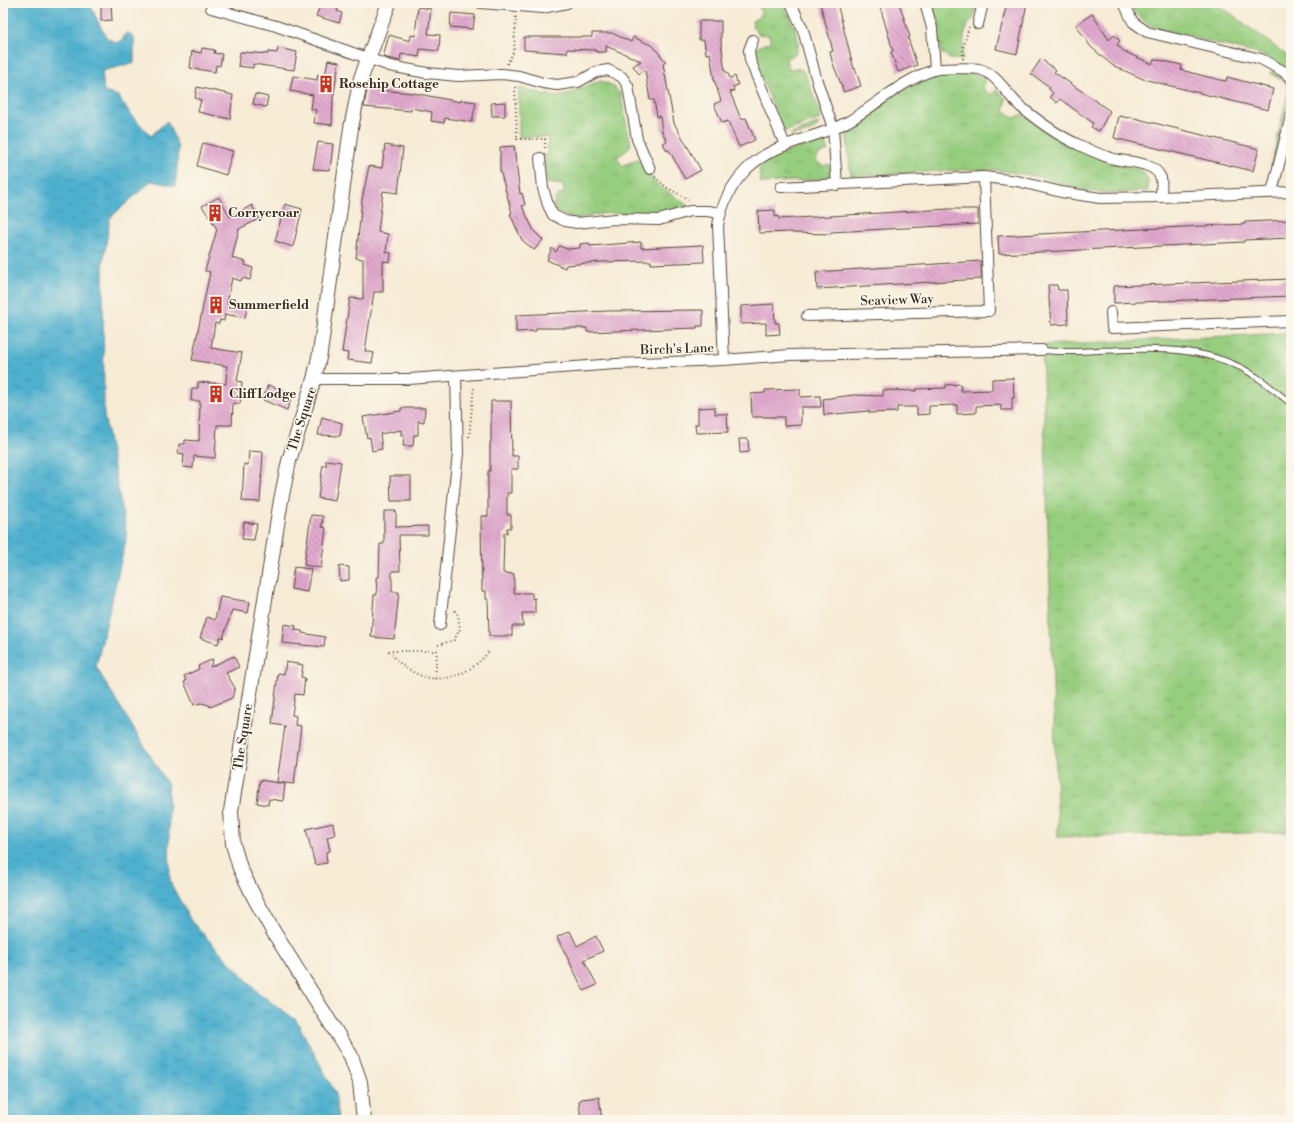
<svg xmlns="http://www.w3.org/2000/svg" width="1294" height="1123" viewBox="0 0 1294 1123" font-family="'Libre Bodoni',serif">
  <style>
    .grass { fill: url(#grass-tufts); stroke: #697c4e }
    .water { fill: url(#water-ripples); stroke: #456d76 }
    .building { fill: url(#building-back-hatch) }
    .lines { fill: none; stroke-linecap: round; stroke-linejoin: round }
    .lane-casing { stroke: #574739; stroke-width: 7 }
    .street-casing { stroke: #574739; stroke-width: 12 }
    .secondary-casing { stroke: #574739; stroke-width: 16 }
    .path { stroke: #574739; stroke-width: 2; stroke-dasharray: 1 3; stroke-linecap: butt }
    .lane { stroke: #fff; stroke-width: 5 }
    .street { stroke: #fff; stroke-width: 10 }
    .secondary { stroke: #fff; stroke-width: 14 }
    .labels { text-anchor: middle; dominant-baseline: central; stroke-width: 3; stroke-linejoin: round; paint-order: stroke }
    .poi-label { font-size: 13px; font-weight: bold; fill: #3b2a1e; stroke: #fbf7ec; text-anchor: start }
    .street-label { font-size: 13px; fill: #3b2a1e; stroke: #fbf7ec }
  </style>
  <defs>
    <pattern id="grass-tufts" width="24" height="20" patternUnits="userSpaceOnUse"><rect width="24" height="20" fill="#97cd7f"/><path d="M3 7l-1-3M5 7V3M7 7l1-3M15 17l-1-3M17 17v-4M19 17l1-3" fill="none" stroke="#83b06d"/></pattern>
    <pattern id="water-ripples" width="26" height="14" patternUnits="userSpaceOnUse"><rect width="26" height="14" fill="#4fb0ce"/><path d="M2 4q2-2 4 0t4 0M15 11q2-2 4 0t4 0" fill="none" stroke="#438fa7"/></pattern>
    <pattern id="building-back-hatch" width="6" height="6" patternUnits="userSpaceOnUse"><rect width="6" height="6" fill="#e1a9ce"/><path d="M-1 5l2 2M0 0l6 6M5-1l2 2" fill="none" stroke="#b88aa7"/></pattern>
  </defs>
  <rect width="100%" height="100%" fill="#fbf7ec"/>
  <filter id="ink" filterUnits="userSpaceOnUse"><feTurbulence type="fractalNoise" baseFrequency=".025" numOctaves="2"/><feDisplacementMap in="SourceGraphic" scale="8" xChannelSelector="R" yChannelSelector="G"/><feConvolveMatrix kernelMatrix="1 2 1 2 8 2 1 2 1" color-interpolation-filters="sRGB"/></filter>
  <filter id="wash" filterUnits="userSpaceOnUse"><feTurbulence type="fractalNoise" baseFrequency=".012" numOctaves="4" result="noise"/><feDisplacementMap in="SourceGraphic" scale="16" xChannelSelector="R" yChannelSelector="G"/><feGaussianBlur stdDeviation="0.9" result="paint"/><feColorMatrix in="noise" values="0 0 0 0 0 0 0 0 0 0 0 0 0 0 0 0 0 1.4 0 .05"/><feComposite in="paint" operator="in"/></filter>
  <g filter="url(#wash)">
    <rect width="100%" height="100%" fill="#f6ebd5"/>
    <g class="grass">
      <path d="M757,3H782C789,15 805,41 795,54L786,59L789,70C796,68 800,67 805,73L820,112V119L784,132L752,55C755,46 762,45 771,42L769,35L758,34L753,27L752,21L759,17L761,12Z"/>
      <polygon points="930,3 977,3 973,19 969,23 964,35 963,60 949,59 945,54 942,54 935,17"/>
      <path d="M1129,3H1214L1233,15L1291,59V71L1262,55L1153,27C1143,20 1134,14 1129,3Z"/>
      <polygon points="1272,71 1291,85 1274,166 1271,165 1289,88 1285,82 1270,73"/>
      <path d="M953,74C963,74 980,70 985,82L983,89L990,95L997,90L1006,99L1004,110L1014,118L1021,115L1025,116L1101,159L1143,171L1148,181V191L1109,193L1086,191L1040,177L997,170H960L851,176L846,129C880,107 911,78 953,74Z"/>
      <path d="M602,81L612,85L620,93L631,145L626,151L617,157L622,166L637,159L644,164L655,183L690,207L658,216L610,213L590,215L576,220L558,213L553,206C555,200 556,194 564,193L563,185L547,183L543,157L547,156L548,137H519V88L557,97C573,94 586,84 602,81Z"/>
      <path d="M819,123C815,133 799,135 790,135Z"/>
      <path d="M820,142L826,145L828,150L818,155L816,161L823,166L829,164L830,175L827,179L761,183C760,179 758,172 760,168C764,158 808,144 820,142Z"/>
      <polygon points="1291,333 1291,832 1058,837 1042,345"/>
    </g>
    <polygon class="water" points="3,3 89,3 106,37 116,43 122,40 127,32 134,37 134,63 102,71 104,92 118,96 132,116 151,136 167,121 178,147 176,186 151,181 110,218 103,264 104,415 127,536 96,667 168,785 170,882 191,921 259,993 296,1020 335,1092 338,1120 3,1120"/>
    <g id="blocks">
      <g class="building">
        <polygon points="101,3 111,3 112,20 101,21"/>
        <polygon points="325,3 339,3 337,11 342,13 339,23 316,16 321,4 324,6"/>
        <polygon points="820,3 837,3 854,69 855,68 861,86 844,92 832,61 830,52 833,51"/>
        <polygon points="879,3 899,3 910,37 908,38 917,65 898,72 891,52 893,51"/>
        <polygon points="1007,3 1027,3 1017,54 996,49"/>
        <polygon points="418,7 431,9 428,34 440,35 439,51 420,49 419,57 401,54 400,61 383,57 389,35 410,41 411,35 415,36"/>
        <polygon points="451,13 475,15 473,29 450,27"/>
        <polygon points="1092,14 1109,40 1114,35 1120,41 1117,45 1125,52 1152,64 1154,59 1173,63 1182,65 1181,70 1220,80 1226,81 1227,77 1273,89 1268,110 1143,79 1112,65 1091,47 1076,25"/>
        <polygon points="699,21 721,21 721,42 725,72 727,72 730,78 735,76 738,85 733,87 734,91 730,92 741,119 746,118 755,140 739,147 728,121 722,123 714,104 721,101 714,79 710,53 706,54 704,40 699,40"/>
        <polygon points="592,33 612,33 631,42 633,37 653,46 666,62 663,64 674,123 701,170 685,179 669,150 667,151 663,143 667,141 662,132 660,116 657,117 654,100 650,100 645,70 639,74 633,66 641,61 606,46 606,52 596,52 596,50 567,49 567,53 524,50 524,37 592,37"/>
        <polygon points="202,48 215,50 214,53 222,54 220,66 216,65 215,72 190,68 192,51 201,53"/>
        <polygon points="278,48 297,52 294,70 253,64 253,68 238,66 240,52 268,54 268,52 277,53"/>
        <polygon points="1041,59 1056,70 1054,72 1110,111 1099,131 1091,127 1093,123 1060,99 1057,103 1050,97 1053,93 1049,89 1050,87 1031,74"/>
        <polygon points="328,60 339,62 333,98 332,125 314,123 316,110 311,109 313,95 290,91 293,76 317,80 318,74 325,76"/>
        <polygon points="197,87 233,95 230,119 198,112 201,100 195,98"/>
        <polygon points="367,89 413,93 461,102 461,100 476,102 472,122 445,118 444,123 431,121 432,112 411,108 411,111 364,107"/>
        <polygon points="255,94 268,97 266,107 253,104"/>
        <polygon points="505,102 505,116 492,116 491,103"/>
        <polygon points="1119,116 1129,118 1130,117 1259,149 1253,171 1114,138"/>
        <polygon points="318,142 333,144 330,170 313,169"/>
        <polygon points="203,143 233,151 226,175 197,166"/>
        <polygon points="385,145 403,148 398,193 383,191 378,232 388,234 386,252 391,253 390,262 383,261 383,292 374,292 365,351 374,353 372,363 347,360 348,353 342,352 350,298 363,299 363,259 356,258 362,200 369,166 382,168"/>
        <polygon points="514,146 520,194 522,193 525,205 522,206 534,231 543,240 534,250 522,240 510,214 512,213 500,170 500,147"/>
        <polygon points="219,197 230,217 252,205 259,219 239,229 232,258 246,262 245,265 253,268 250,280 242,278 241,281 232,278 227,303 247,307 245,318 225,314 224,321 220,320 219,324 215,323 211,348 242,353 237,381 242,382 240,404 233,403 232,425 217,425 215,458 194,456 193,468 183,467 184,454 178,453 179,444 185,444 185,440 199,441 200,401 191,401 192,388 198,388 198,382 226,384 227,366 192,360 210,272 205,271 217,229 202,206"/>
        <polygon points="285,204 302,209 293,247 275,241"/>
        <polygon points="948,209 978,209 978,224 831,232 831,234 792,233 792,232 759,233 758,211 775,210 775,217 778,216 779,219"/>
        <polygon points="1291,220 1291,238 1244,240 1244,242 999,254 998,236 1245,224 1245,222"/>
        <polygon points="641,242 641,248 703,245 704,262 651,264 651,261 600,262 566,265 565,268 547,260 552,248 556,252 559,246 567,249 580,248 580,244 589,243 590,246"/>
        <polygon points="981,261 981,279 817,289 816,272"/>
        <polygon points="1291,279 1291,296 1114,303 1114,286"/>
        <polygon points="1048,285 1057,285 1058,290 1067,290 1068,324 1051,325"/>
        <polygon points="774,304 775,323 779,323 780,334 766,335 766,323 741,324 741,306"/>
        <polygon points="703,310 703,326 697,326 697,328 587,332 587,328 536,328 536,331 516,332 516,315 608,311"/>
        <polygon points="1013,378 1014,398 1012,398 1012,410 1001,410 1001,405 976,406 976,413 957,414 957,405 929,406 929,414 917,415 917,407 897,407 897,412 869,413 869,411 824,415 823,399 853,395 883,396 883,390 916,391 916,389 946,388 946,385 961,384 961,391 992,390 992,379"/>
        <polygon points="268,385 293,394 287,410 263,400"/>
        <polygon points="800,389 800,397 820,396 821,407 801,407 801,425 784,426 784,417 752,417 751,394 765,393 765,390"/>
        <polygon points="491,401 511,401 512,456 518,456 518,469 511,469 511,493 507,493 507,515 511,515 511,528 507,528 507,533 504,533 503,573 514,574 514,593 532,593 532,599 535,598 535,613 522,613 523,626 512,626 512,636 489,636 488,599 486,599 486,591 482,591 481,516 488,516 488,471 490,471 490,442 491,442"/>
        <polygon points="715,407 715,414 727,414 728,432 696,433 695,424 698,424 698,408"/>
        <polygon points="401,408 425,408 424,422 418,421 418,435 414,435 413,446 403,446 404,435 401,435 401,430 380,434 382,449 372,451 370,437 367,438 363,417 401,411"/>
        <polygon points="322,417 342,423 340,436 318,435"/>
        <polygon points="739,439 748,439 749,452 740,453"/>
        <polygon points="249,451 263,452 260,502 242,501 244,464 248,465"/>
        <polygon points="326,460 341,462 335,501 318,498 323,465 326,466"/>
        <polygon points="390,476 411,476 411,501 391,501"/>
        <polygon points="384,511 396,511 396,527 428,526 428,535 399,535 400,571 392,571 392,592 399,592 394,639 371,637 374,595 377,595 376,577 379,577 380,544 384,544"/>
        <polygon points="311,515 323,516 322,527 326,528 321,568 304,565"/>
        <polygon points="244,522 257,524 254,540 242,539"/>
        <polygon points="339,566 349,567 349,580 340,581"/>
        <polygon points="294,567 311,569 307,592 291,589"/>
        <polygon points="220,597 250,602 248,613 232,610 223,638 220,637 218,644 200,638 207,617 215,620"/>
        <polygon points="284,624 296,626 295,630 302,631 302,633 325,637 324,647 282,643"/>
        <polygon points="234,656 239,667 226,673 235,688 232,698 210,707 209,705 201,703 194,705 184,682 186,681 184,676 199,669 198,666 213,659 210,667"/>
        <polygon points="286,662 303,665 301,677 305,678 303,695 295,694 292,715 296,716 295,725 301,726 294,784 277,782 285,726 272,724 278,673 284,674"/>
        <polygon points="260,780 285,784 283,801 269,799 268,805 257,803"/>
        <polygon points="333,823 335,835 327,837 330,851 326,852 327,863 315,865 306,829"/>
        <polygon points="570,931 577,946 596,936 603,951 584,960 597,985 584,991 557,937"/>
        <polygon points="599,1097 602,1120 581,1120 579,1101 582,1099"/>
      </g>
    </g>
  </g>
  <g filter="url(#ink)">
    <use href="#blocks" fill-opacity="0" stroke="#574739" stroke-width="1"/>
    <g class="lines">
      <g class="lane-casing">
        <path id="lane" d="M1042,350C1066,354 1090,350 1114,350C1162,348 1214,348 1255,376C1268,384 1279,394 1291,404"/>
      </g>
      <g class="street-casing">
        <g id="street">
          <polyline points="481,3 542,8 567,3"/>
          <polyline points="791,3 803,30 817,81 833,128 837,185"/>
          <polyline points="925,3 932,28 935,69"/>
          <polyline points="1124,3 1133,22 1147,32 1261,59 1283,71 1291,78"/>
          <polyline points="211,8 276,26 390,66 427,73 458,76 502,74 519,76 543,83 557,85 578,82 596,72 608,70 622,77 628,86 637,139 650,169"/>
          <polyline points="978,24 983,3"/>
          <polyline points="753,40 749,50 750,60 785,145"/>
          <polyline points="540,158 543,188 548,205 553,215 565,221 577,223 615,219 659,220 690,211 707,211 720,213"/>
          <polyline points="1272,192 1291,116"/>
          <polyline points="1161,197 1291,192"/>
          <polyline points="1111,312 1112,328 1291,321"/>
          <polyline points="807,316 989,311 984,177"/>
          <path d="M724,360L718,225C722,204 730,187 744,172C772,141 815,140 849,121C878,104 902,80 934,70C939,68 973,68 979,69C997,73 1008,97 1021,107C1038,121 1057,135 1077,144C1087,149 1099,154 1110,158C1125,163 1154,160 1161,178C1162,183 1161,191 1161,197L1100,198L1061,192L1017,181L984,177L781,187"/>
          <polyline points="314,379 409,379 615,364 724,360 790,355 1042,350"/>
          <polyline points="440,625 458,453 456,376"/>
        </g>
      </g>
      <g class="secondary-casing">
        <polyline id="secondary" points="364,1120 360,1082 351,1056 273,931 254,897 240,868 233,844 231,811 281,500 289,461 314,379 320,353 351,128 361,78 389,3"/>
      </g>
      <g class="path">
        <polyline points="963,59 963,48 969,27"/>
        <polyline points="507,64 514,51 516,16"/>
        <polyline points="515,87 517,139 545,139 545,148"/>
        <polyline points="655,177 666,187 689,200"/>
        <polyline points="469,437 474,386"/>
        <polyline points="438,645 454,640 460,629 458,615 453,608"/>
        <path d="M435,679L437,651H389C418,689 461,687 490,650"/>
      </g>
      <use href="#lane" class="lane"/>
      <use href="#street" class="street"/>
      <use href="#secondary" class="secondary"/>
    </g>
  </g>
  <defs>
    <g id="building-bare" transform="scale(1.38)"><path d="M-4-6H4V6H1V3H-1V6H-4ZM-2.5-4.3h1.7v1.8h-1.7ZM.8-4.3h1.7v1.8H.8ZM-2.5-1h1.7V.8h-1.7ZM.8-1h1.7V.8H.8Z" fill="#c8321e" stroke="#fbf7ec" stroke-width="2.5" paint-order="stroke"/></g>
  </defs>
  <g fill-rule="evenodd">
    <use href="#building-bare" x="326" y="84"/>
    <use href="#building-bare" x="215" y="213"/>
    <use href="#building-bare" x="216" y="305"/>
    <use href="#building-bare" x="216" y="394"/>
  </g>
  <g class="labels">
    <g class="poi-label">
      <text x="339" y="84">Rosehip Cottage</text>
      <text x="228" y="213">Corrycroar</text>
      <text x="229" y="305">Summerfield</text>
      <text x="229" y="394">Cliff Lodge</text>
    </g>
    <g class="street-label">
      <text transform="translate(897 300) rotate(-2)">Seaview Way</text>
      <text transform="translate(677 349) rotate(-2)">Birch's Lane</text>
      <text transform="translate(302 419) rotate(-72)">The Square</text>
      <text transform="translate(243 737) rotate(-81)">The Square</text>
    </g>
  </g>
  <rect width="1294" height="1123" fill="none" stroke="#fbf7ec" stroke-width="16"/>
</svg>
